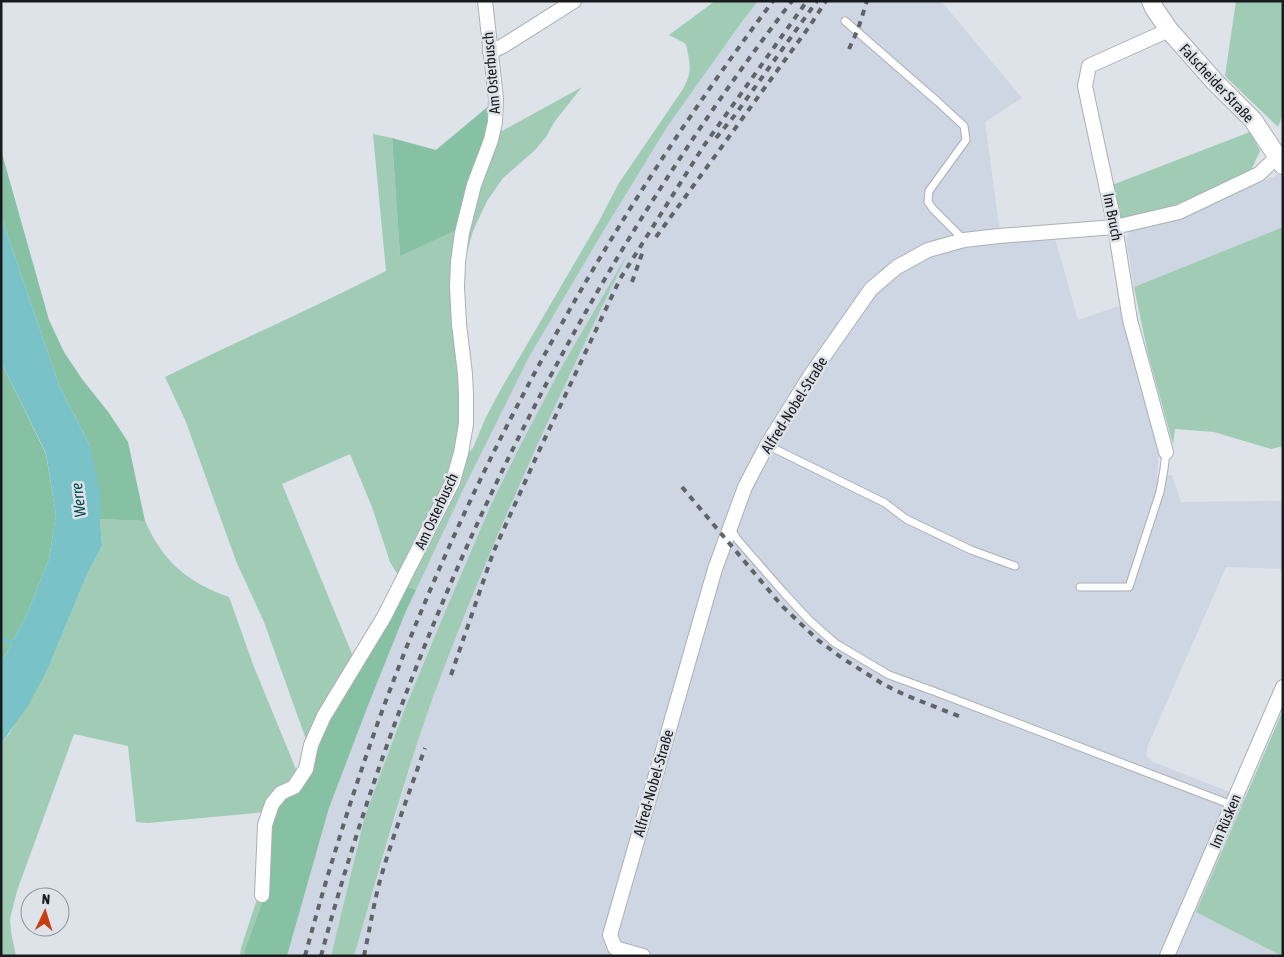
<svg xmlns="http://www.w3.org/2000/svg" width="1284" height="957" viewBox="0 0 1284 957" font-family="'Asap Condensed',sans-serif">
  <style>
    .built { fill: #ced5e3 }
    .green { fill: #a0cbb5 }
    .forest { fill: #87c1a4 }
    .water { fill: #79c2c7 }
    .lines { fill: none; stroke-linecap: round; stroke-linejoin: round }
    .stream { stroke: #79c2c7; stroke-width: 4 }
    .service-casing { stroke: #acafb6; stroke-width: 9 }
    .minor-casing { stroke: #acafb6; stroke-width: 16 }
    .tertiary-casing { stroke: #acafb6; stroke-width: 20 }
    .service { stroke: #fff; stroke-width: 7 }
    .minor { stroke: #fff; stroke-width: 14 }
    .tertiary { stroke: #fff; stroke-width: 18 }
    .rail { stroke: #606367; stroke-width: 4; stroke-dasharray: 6 6; stroke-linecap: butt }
    .labels { text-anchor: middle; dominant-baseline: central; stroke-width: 5; stroke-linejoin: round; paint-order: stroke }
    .street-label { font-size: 15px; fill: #181a1c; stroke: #dee2e9 }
    .water-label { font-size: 16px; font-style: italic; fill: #01484c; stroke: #dee2e9 }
  </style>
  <rect width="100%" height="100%" fill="#dee2e9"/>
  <g class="built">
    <polygon points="758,1 941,1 1022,98 985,122 1000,233 1052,228 1078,320 1122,305 1159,450 1157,477 1172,475 1181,502 1283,501 1283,569 1226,567 1148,745 1146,755 1153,762 1245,798 1197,912 1282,956 354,956 416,747 441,674 446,663 444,662 404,711 365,816 331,956 287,956 329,808 369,703 406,611 462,492 529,357 601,235 667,127 741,23"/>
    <polygon points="1283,173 1283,227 1134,287 1126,239 1130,230 1181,215"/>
  </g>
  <g class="green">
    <path d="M715,1H758L741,23L667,127L601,235L529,357L462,492L416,590L404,585L390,562L372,507L350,454L282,484L357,666L264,897L245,949V956H240L241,948L258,896L266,812L148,823L136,822L128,746L74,734L17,891L10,919L11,932L16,956H1V744L9,734L49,666L88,572L102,546L100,519L145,521C149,529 153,538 158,545C174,571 200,587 229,597L254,667L298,774L308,745L264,622L236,561L186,422L165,377C238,341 313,308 386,271L373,134L392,138L400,256L491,104L502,131L582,87L555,121L546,137L535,150L503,178L487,201L473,231L465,259L463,287L468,450L470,451L473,448L486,417L501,389L598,223L619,183L683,89C693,70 690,64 686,44L669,35Z"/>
    <polygon points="1236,1 1283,1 1283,114 1278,127 1225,76"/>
    <polygon points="1250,132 1260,151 1251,170 1180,205 1120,221 1112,185"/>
    <polygon points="1283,227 1283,446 1271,449 1214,432 1175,429 1173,444 1148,354 1134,287"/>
    <path d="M628,253C561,390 496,530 442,673C407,765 382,861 354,956H331L365,816L404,711L442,619L491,505L521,444L561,368Z"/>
    <polygon points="1283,710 1283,956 1282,956 1196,912"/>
  </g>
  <g class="forest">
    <polygon points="491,104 491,120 458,229 400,256 392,138 436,150"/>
    <polygon points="1,150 49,320 64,352 82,379 109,413 128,442 145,521 100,519 90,446 59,385 1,216"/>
    <polygon points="1,362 46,454 56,515 49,559 27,614 1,664"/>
    <polygon points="404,585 416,590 406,611 369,703 329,808 287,956 245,956 245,949 264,897 273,805 313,746"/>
  </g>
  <polygon class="water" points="1,216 59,385 90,446 100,491 100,519 102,546 88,572 49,666 29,704 1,744 1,664 27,614 49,559 56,515 46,453 1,362"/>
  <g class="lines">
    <polyline class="stream" points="1,639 13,642"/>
    <g class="service-casing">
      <g id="service">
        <polyline points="845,21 938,102 964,126 966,140 929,191 928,202 933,209 964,240"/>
        <polyline points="767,445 885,503 906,519 971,550 1015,566"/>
        <polyline points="730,528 737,539 784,593 810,621 835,643 889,675 936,692 1232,805"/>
        <polyline points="1080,587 1129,587 1160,492 1164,469 1166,452"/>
      </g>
    </g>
    <g class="minor-casing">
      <g id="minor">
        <polyline points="490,52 503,46 574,1"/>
        <polyline points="1166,452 1130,320 1115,227 1085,86 1089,66 1169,30"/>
        <polyline points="262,895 265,825 272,804 281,793 294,787 306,769 311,745 324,716 384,617 453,481 461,453 466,424 466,394 465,374 459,324 457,287 458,262 462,233 474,185 491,140 495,122 496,99 485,1"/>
        <polyline points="643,956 615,948 610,935 715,569 745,487 767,445 810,376 871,289 897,267 928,250 964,240 999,236 1115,227 1179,212 1259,174 1278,156"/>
        <polyline points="1167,956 1283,687"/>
      </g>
    </g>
    <g class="tertiary-casing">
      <polyline id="tertiary" points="1151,1 1154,8 1169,30 1215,82 1253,120 1283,165"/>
    </g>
    <use href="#service" class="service"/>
    <use href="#minor" class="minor"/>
    <use href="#tertiary" class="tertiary"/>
    <g class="rail">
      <polyline points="849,49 858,29 867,1"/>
      <polyline points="716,138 735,115 817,1"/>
      <polyline points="656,237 809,27 826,1"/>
      <polyline points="632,282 644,248"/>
      <polyline points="682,487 782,606 818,640 842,658 883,684 905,695 961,717"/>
      <polyline points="451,675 493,553 539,451 620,279 703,147 807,1"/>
      <path d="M305,956C326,878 350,801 377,725C471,465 607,222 773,1"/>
      <path d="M321,956C414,611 574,285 792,1"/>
      <path d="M364,956C369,932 373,908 379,884C392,838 409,793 425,748"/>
    </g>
  </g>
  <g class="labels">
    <g class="street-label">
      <text transform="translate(491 73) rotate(-95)">Am Osterbusch</text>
      <text transform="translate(1217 83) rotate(47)">Falscheider Straße</text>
      <text transform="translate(1113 217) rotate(79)">Im Bruch</text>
      <text transform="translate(794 405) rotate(-58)">Alfred-Nobel-Straße</text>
      <text transform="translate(436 511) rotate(-65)">Am Osterbusch</text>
      <text transform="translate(653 783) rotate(-74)">Alfred-Nobel-Straße</text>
      <text transform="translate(1225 821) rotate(-67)">Im Rüsken</text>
    </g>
    <g class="water-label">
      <text transform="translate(78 500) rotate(-97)">Werre</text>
    </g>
  </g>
  <rect width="1284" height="957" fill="none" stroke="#181a1c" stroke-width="5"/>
  <g transform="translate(45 912) rotate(4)"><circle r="24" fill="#dee2e9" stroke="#8f9297"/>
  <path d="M0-4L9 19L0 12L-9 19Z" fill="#c63d12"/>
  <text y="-8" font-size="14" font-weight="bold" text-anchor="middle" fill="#181a1c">N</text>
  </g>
</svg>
